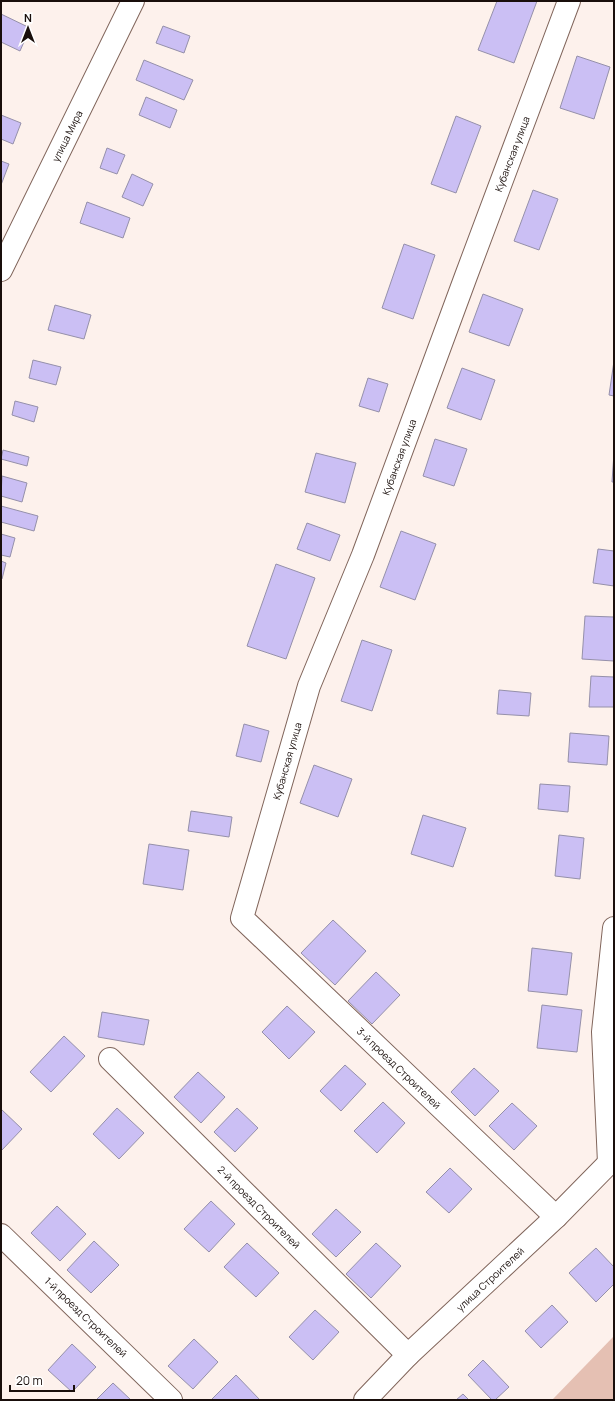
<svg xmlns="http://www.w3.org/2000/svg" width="615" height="1401" viewBox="0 0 615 1401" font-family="Manrope,sans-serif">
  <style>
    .green { fill: #e5c0b3 }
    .building { fill: #cbbff4; stroke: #9590aa }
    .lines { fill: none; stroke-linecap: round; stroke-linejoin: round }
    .minor-casing { stroke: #80655b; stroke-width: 24 }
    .tertiary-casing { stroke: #80655b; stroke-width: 24 }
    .minor { stroke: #fff; stroke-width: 22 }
    .tertiary { stroke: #fff; stroke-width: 22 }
    .labels { text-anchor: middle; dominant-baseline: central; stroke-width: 3; stroke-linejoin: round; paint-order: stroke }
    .street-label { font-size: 10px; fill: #190e0b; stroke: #fff }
  </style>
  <rect width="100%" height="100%" fill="#fdf1ec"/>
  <polygon class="green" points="614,1336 614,1400 552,1400"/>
  <g class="building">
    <polygon points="497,1 537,1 514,63 478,50"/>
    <polygon points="1,14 30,28 20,51 1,42"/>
    <polygon points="163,26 190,36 184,53 156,43"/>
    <polygon points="577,56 610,67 594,119 560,108"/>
    <polygon points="144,60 193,80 184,100 136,80"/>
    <polygon points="146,97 177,110 170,128 139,115"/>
    <polygon points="1,115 21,123 13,144 1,139"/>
    <polygon points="456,116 481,126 456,193 431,184"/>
    <polygon points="107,148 125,155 117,174 100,168"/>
    <polygon points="1,161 9,164 1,185"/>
    <polygon points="132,174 153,184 143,206 122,197"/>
    <polygon points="533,190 558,199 539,250 514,241"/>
    <polygon points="87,202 130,218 123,238 80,223"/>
    <polygon points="404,244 435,255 413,319 382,308"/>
    <polygon points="483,294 523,309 509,346 469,332"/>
    <polygon points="55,305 91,315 84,339 48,330"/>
    <polygon points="33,360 61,367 56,385 29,378"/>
    <polygon points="614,361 614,396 609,395"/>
    <polygon points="462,368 495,380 481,420 447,408"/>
    <polygon points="368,378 388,384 379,412 359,406"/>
    <polygon points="15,401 38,407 34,422 12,415"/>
    <polygon points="435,439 467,449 454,486 423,476"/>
    <polygon points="3,450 29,457 27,466 1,459"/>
    <polygon points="316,453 356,463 345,503 305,492"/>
    <polygon points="614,453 614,482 612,482"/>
    <polygon points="2,476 27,483 22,502 1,496"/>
    <polygon points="1,506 38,516 34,531 1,522"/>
    <polygon points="307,523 340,535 330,561 297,549"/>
    <polygon points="401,531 436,544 415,600 380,587"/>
    <polygon points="1,534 15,538 10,557 1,555"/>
    <polygon points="598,549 614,551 614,586 593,583"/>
    <polygon points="1,561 6,563 2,579 1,579"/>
    <polygon points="276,564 315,578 286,659 247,646"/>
    <polygon points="585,616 614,617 614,661 582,659"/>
    <polygon points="362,640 392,650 372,711 341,701"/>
    <polygon points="591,676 614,677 614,707 589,707"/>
    <polygon points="499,690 531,693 529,716 497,714"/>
    <polygon points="244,724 269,731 261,762 236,756"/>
    <polygon points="570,733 609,736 607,765 568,762"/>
    <polygon points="314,765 352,779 338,817 300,803"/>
    <polygon points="540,784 570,786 568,812 538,809"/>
    <polygon points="191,811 232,817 229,837 188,831"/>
    <polygon points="423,815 466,828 453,867 411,854"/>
    <polygon points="559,835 584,838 580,879 555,876"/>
    <polygon points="149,844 189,850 183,890 143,884"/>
    <polygon points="333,920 366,951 335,985 301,953"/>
    <polygon points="532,948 572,953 567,995 528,991"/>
    <polygon points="376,972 400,995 372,1024 348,1001"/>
    <polygon points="542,1005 582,1010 577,1052 537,1048"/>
    <polygon points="287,1006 315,1032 289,1059 262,1032"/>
    <polygon points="102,1012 149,1020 144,1045 98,1037"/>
    <polygon points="64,1036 85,1056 51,1092 30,1072"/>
    <polygon points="345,1065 366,1084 341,1111 320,1091"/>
    <polygon points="474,1068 499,1091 475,1116 451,1092"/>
    <polygon points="198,1072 225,1097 201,1123 174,1097"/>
    <polygon points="383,1102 405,1123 377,1153 354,1131"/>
    <polygon points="512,1103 537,1126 514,1150 489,1126"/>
    <polygon points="117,1108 144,1133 119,1159 93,1134"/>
    <polygon points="237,1108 258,1128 235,1152 214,1132"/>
    <polygon points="1,1109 22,1129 1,1151"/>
    <polygon points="450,1168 472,1189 449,1213 426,1192"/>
    <polygon points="211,1201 235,1224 209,1252 184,1229"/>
    <polygon points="57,1206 86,1234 60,1261 31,1233"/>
    <polygon points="336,1209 361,1232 336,1257 312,1234"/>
    <polygon points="94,1241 119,1265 91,1293 67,1270"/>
    <polygon points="247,1243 279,1273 256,1297 224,1267"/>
    <polygon points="376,1243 401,1266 371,1298 346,1274"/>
    <polygon points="596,1248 614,1267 614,1284 596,1302 569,1273"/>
    <polygon points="552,1305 568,1322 541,1348 525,1331"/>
    <polygon points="315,1310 339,1332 313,1360 289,1337"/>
    <polygon points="194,1339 218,1362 193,1389 168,1366"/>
    <polygon points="72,1344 96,1367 72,1392 48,1370"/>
    <polygon points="483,1360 509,1387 495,1400 492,1400 468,1375"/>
    <polygon points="236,1375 260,1400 211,1400"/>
    <polygon points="113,1383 131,1400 96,1400"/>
    <polygon points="463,1394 469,1400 456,1400"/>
  </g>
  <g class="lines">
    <g class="minor-casing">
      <g id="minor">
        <polyline points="1,270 133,1"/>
        <polyline points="110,1059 408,1355"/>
        <polyline points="609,1163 603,1032 614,928"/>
        <polyline points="556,1217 242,918 309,686 363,555 466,276 569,1"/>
        <polyline points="1,1235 171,1400"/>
      </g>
    </g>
    <g class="tertiary-casing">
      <polyline id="tertiary" points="365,1400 408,1355 556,1217 614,1158"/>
    </g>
    <use href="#minor" class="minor"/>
    <use href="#tertiary" class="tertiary"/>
  </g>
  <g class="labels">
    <g class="street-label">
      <text transform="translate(67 136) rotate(-64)">улица Мира</text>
      <text transform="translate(512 154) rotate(-69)">Кубанская улица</text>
      <text transform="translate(399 457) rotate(-70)">Кубанская улица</text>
      <text transform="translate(287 761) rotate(-74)">Кубанская улица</text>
      <text transform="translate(399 1068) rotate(44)">3-й проезд Строителей</text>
      <text transform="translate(259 1207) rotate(45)">2-й проезд Строителей</text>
      <text transform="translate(490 1279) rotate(-43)">улица Строителей</text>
      <text transform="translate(86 1317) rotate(44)">1-й проезд Строителей</text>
    </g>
  </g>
  <rect width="615" height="1401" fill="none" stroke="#190e0b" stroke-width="4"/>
  <g transform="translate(28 28)" stroke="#ffffff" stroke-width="3" paint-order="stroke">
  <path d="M0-3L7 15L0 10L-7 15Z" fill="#190e0b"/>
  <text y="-6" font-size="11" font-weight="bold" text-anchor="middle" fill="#190e0b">N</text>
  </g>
  <path d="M10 1385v6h64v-6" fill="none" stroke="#190e0b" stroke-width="2"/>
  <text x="16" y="1385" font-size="12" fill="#190e0b" stroke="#ffffff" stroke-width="3" paint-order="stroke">20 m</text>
</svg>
